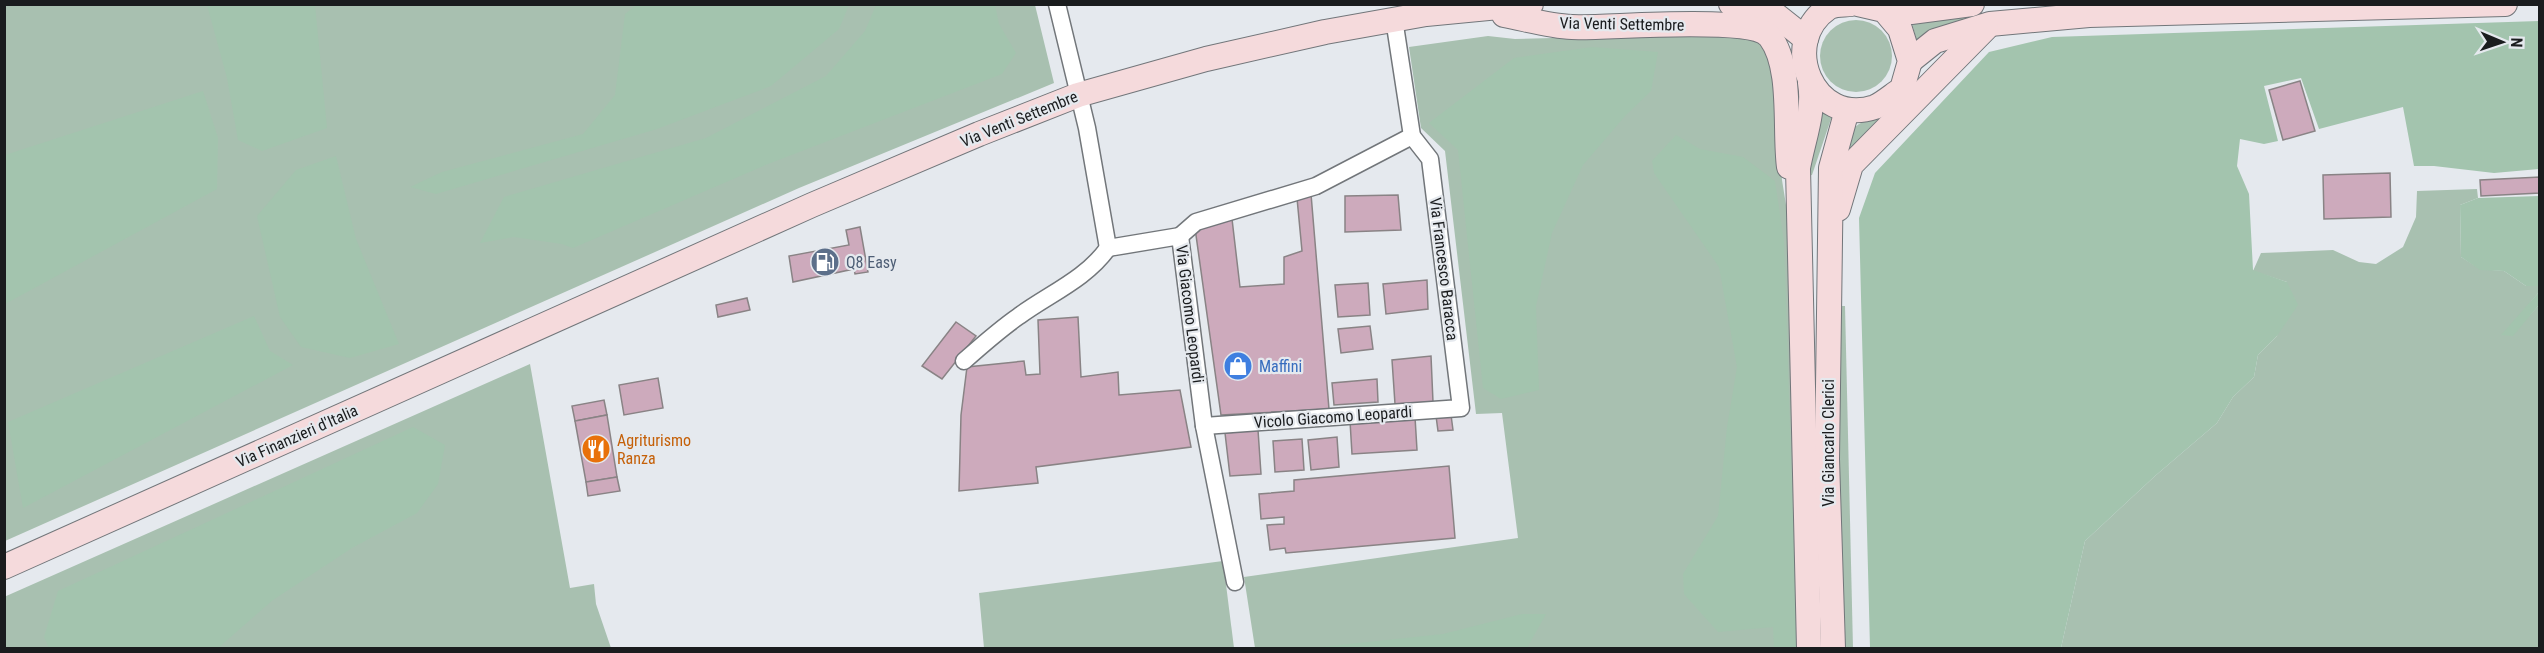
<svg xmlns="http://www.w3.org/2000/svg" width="2544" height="653" viewBox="0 0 2544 653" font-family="'Roboto Condensed',sans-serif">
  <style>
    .green { fill: #a8c0b0 }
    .forest { fill: #a3c4ae }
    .building { fill: #cdaabc; stroke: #898385; stroke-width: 1.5 }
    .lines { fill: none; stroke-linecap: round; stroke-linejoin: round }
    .street-casing { stroke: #72767a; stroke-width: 19 }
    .secondary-casing { stroke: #72767a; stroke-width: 26 }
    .street { stroke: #fff; stroke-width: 16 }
    .secondary { stroke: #f5dadc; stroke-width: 24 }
    .labels { text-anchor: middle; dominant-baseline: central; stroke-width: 4.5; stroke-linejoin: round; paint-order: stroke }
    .street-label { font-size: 16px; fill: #1a1c1e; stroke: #e5e9ee }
    .service-label { font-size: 16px; fill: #4e5e75; stroke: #e5e9ee; text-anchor: start }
    .shop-label { font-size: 16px; fill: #366cbe; stroke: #e5e9ee; text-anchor: start }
    .food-label { font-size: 16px; fill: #c56008; stroke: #e5e9ee; text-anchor: start }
  </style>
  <rect width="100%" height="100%" fill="#e5e9ee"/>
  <g class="green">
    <polygon points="4,5 1035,5 1054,83 799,188 5,541"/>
    <polygon points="1969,11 1970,19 1918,46 1912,23"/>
    <circle cx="1856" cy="56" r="36"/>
    <polygon points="1743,33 1769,49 1775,70 1782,180 1794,255 1803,648 1255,648 1244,577 1518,538 1502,413 1476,414 1445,151 1421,128 1409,47 1488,36 1515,39"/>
    <polygon points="1820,109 1832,116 1812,175 1807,176"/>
    <path d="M1889,113L1838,166C1841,153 1848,129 1861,123C1869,118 1880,117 1889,113Z"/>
    <polygon points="2477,189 2478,198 2460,205 2461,257 2480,269 2504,271 2526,286 2539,286 2539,292 2525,309 2529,316 2539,305 2539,648 2061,648 2085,541 2155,476 2217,423 2233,397 2254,377 2258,355 2277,336 2287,282 2253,271 2261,253 2333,250 2359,262 2376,264 2403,247 2416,217 2417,191"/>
    <polygon points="1840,306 1845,306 1853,648 1836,648"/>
    <polygon points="530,364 570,588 594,584 596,604 611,648 5,648 4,597"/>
    <polygon points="1223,561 1234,648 984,648 979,593"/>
  </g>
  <g class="forest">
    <polygon points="638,4 849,5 839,29 771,86 657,129 436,194 410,187 442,172 583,134 615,95 625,14"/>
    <polygon points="207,5 315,5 327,128 262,151 238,140 227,78"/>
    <polygon points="876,5 995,5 999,24 1016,53 1002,74 768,164 573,248 562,244 514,237 480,243 504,197 706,138 826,76 865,31"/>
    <polygon points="2539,21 2539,169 2494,173 2434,166 2414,166 2403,107 2319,129 2301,78 2264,86 2278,141 2264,144 2240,139 2237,166 2249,194 2253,270 2287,282 2298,305 2277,336 2258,355 2254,377 2233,397 2217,423 2155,476 2085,541 2061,648 1870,648 1859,218 1875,173 1989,52 2052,37"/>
    <polygon points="1592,47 1658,52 1651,91 1625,116 1583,165 1552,233 1536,306 1539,390 1501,399 1483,388 1458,150 1429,123 1514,58"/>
    <polygon points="203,91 218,138 217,189 5,304 5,155"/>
    <polygon points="1676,135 1700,149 1743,157 1775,181 1784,242 1797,648 1774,648 1773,627 1718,632 1684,594 1683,574 1718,516 1727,427 1737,367 1719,267 1654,173 1652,161"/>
    <polygon points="336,156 356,239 399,344 350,358 301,347 280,317 257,216 296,170"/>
    <polygon points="2539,196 2539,286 2526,286 2504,271 2480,270 2461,257 2460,205 2478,198"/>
    <polygon points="2539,292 2539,305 2513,336 2501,335"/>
    <polygon points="254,316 270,351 293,365 23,508 8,422"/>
    <polygon points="413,427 445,445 438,484 417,513 352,548 273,600 218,648 49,648 44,637 58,591"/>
    <polygon points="1522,614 1546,614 1527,648 1311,648 1443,634"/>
  </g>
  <g class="building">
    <polygon points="2300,81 2315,131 2283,140 2269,90"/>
    <polygon points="2390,173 2391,217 2324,219 2323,175"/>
    <polygon points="2540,177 2540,193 2481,196 2480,180"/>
    <polygon points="1311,194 1329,409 1221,415 1195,228 1232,219 1240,287 1284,284 1284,257 1302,251 1297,198"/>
    <polygon points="1398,195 1401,230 1345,232 1345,196"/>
    <polygon points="860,227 868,272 855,274 854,269 793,282 789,256 849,245 846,230"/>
    <polygon points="1427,280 1428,309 1386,314 1383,284"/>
    <polygon points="1368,283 1370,315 1338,317 1335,285"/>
    <polygon points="747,298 750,310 718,317 716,305"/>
    <polygon points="1078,317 1081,377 1118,372 1119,395 1180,390 1191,447 1036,467 1038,483 959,491 961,415 967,367 1024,361 1026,375 1040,374 1038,320"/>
    <polygon points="956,322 976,336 942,379 922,366"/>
    <polygon points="1370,326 1373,349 1341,353 1338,329"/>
    <polygon points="1431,356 1433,402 1395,404 1392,360"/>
    <polygon points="658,378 663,408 624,415 619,385"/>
    <polygon points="1377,379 1378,402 1334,405 1332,383"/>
    <polygon points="604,400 607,415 575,421 572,406"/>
    <polygon points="607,415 617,477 586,482 575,421"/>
    <polygon points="1451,415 1453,430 1438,431 1436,416"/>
    <polygon points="1415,417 1417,450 1352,454 1350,421"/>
    <polygon points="1258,430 1261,474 1230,476 1225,433"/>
    <polygon points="1337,437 1339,467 1311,470 1308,440"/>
    <polygon points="1302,439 1304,470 1275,472 1273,441"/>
    <polygon points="1449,466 1455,538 1286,553 1285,548 1270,550 1267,525 1284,524 1284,517 1261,519 1259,494 1294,491 1294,480"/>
    <polygon points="617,477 620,491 588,496 586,482"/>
  </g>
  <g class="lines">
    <g class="street-casing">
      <g id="street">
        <polyline points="1057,4 1087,128 1108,248"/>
        <polyline points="1180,236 1196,222 1316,186 1412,136"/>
        <polyline points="1108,248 1180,236 1204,426 1235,582"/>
        <path d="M964,361C982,345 1000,329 1019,316C1049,294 1086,279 1108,248"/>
        <polyline points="1204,426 1461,408 1430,159 1412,136 1394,19"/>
      </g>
    </g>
    <g class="secondary-casing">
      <g id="secondary">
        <polyline points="1731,4 1777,16 1806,39"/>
        <path d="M1851,4C1844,5 1834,4 1828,8C1778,42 1813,128 1875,107C1884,103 1894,94 1902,89L1910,61L1900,29L1884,10L1858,4"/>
        <polyline points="1884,10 1911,12 1972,4"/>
        <path d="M1504,15C1526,19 1549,26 1572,27C1606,29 1752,14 1770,37C1793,67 1784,130 1789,167"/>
        <polyline points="1910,61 1935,41 1990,24 2089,15 2505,4"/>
        <polyline points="1838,209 1851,165 1986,28"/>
        <polyline points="4,567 812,205 979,134 1078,95 1206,59 1325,32 1426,14 1531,4"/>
        <path d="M1809,648L1798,168C1803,140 1815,111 1810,83"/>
        <polyline points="1833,648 1827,459 1831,168 1847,110"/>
      </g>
    </g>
    <use href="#street" class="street"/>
    <use href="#secondary" class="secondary"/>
  </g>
  <defs>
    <g id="fuel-disc" transform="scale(1.5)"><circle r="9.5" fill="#5c6f8a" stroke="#e5e9ee"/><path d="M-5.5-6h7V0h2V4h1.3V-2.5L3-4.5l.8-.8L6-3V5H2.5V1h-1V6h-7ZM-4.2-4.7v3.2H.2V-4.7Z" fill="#fff"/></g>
    <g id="shop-disc" transform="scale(1.5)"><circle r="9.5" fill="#3f7fe0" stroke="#e5e9ee"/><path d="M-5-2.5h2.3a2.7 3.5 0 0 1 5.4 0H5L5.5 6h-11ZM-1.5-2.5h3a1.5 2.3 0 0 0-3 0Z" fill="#fff"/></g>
    <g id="restaurant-disc" transform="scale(1.5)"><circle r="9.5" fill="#e8710a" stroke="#e5e9ee"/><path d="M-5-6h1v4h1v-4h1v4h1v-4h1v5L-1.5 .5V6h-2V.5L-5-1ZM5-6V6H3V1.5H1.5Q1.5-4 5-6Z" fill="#fff"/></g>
  </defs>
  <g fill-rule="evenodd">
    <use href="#fuel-disc" x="825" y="262"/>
    <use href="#shop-disc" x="1238" y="366"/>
    <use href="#restaurant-disc" x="596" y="449"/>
  </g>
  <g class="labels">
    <g class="street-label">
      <text transform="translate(1622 24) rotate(1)">Via Venti Settembre</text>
      <text transform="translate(1019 119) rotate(-22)">Via Venti Settembre</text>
      <text transform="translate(1444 269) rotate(83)">Via Francesco Baracca</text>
      <text transform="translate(1190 314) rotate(83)">Via Giacomo Leopardi</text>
      <text transform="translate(1333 417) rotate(-4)">Vicolo Giacomo Leopardi</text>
      <text transform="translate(297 436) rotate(-24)">Via Finanzieri d'Italia</text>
      <text transform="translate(1828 443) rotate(-90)">Via Giancarlo Clerici</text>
    </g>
    <g class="service-label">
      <text x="846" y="262">Q8 Easy</text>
    </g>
    <g class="shop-label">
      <text x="1259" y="366">Maffini</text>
    </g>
    <g class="food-label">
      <text x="617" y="440">Agriturismo<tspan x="617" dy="18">Ranza</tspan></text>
    </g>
  </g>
  <rect width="2544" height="653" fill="none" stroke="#1a1c1e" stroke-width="12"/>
  <g transform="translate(2502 42) rotate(92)" stroke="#e5e9ee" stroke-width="4.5" paint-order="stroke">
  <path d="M0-4.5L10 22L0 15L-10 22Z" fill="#1a1c1e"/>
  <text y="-9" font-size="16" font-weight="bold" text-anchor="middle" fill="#1a1c1e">N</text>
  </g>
</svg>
